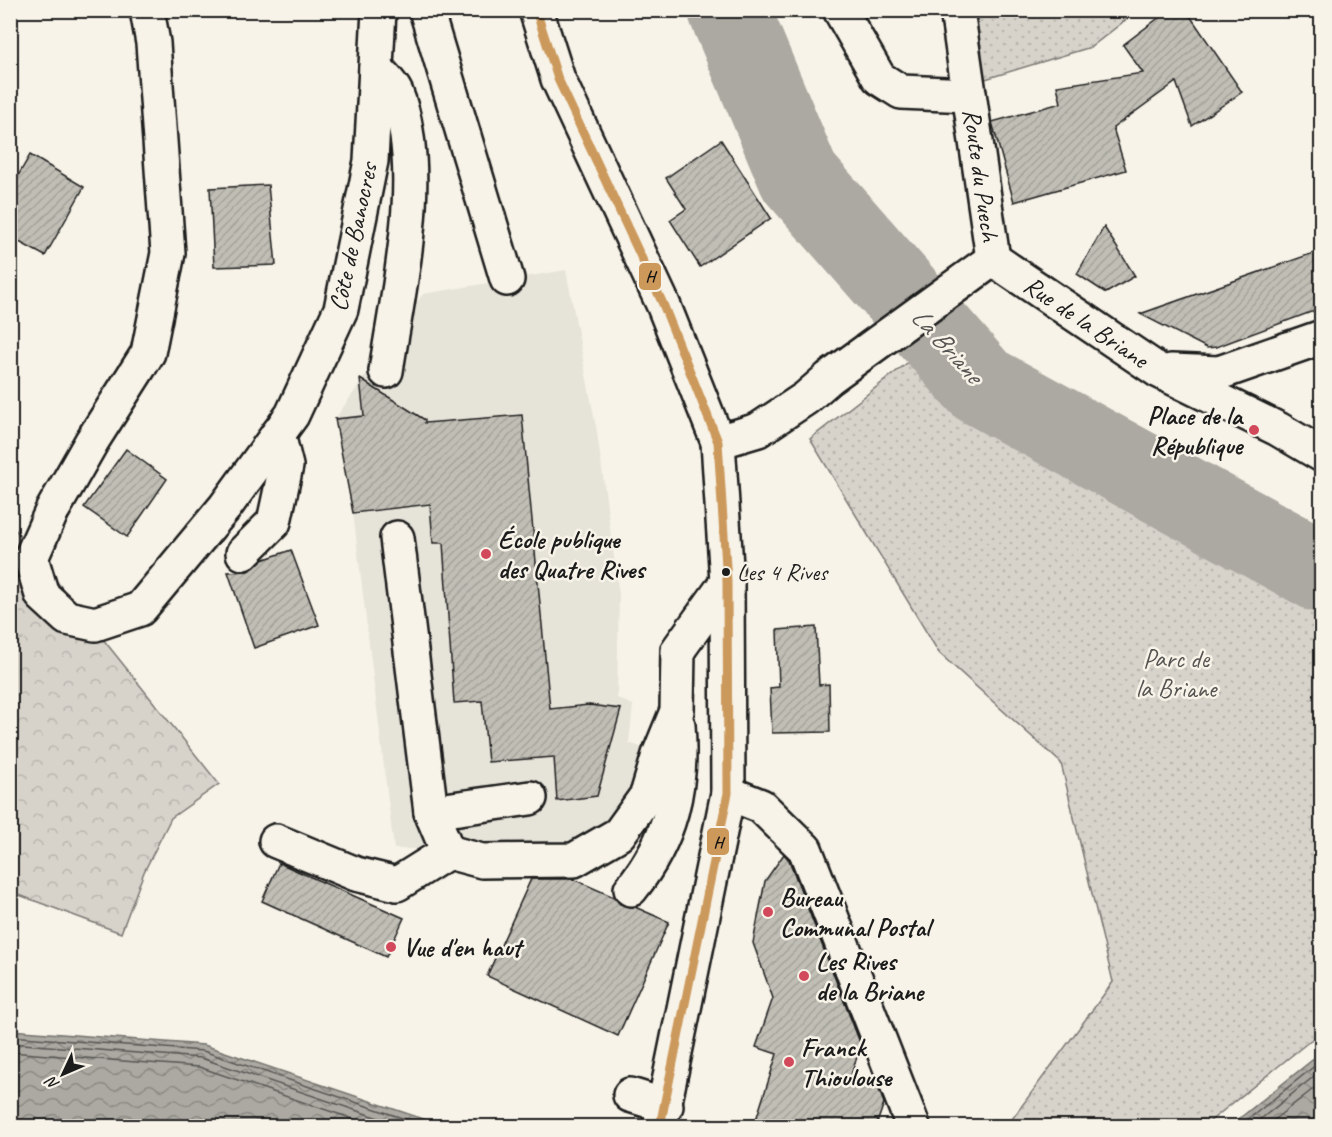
<svg xmlns="http://www.w3.org/2000/svg" width="1332" height="1137" viewBox="0 0 1332 1137" font-family="Caveat,sans-serif">
  <style>
    .built { fill: #e6e3d9 }
    .grass { fill: url(#grass-dots); stroke: #7a7874; stroke-width: 1.5 }
    .forest { fill: url(#forest-crowns); stroke: #7a7874; stroke-width: 1.5 }
    .water { fill: url(#water-waves); stroke: #72716c; stroke-width: 1.5 }
    .lines { fill: none; stroke-linecap: round; stroke-linejoin: round }
    .shore { stroke: #565452; stroke-width: 1.5 }
    .river { stroke: #aca9a2; stroke-width: 82 }
    .building { fill: url(#building-hatch); stroke: #1c1c1c; stroke-width: 1.5 }
    .minor-casing { stroke: #1c1c1c; stroke-width: 38 }
    .major-casing { stroke: #1c1c1c; stroke-width: 38 }
    .minor { stroke: #f7f3e8; stroke-width: 33 }
    .major { stroke: #f7f3e8; stroke-width: 33 }
    .bus-1-casing { stroke: #f7f3e8; stroke-width: 14 }
    .bus-1 { stroke: #cc995b; stroke-width: 9 }
    .poi-dot { fill: #d1495b; stroke: #f7f3e8; stroke-width: 2 }
    .bus-dot { fill: #1c1c1c; stroke: #f7f3e8; stroke-width: 2 }
    .labels { text-anchor: middle; dominant-baseline: central; stroke-width: 5; stroke-linejoin: round; paint-order: stroke }
    .bus-label { font-size: 24px; fill: #1c1c1c; stroke: #f7f3e8; text-anchor: start }
    .street-label { font-size: 26px; fill: #1c1c1c; stroke: #f7f3e8 }
    .poi-label { font-size: 26px; font-weight: bold; fill: #1c1c1c; stroke: #f7f3e8; text-anchor: start }
    .park-label { font-size: 26px; fill: #545351; stroke: #f7f3e8 }
    .water-label { font-size: 27px; font-style: italic; fill: #565452; stroke: #f7f3e8 }
    .line-badge { stroke: #f7f3e8; stroke-width: 2 }
    .pale-badge-label { font-size: 16px; text-anchor: middle; font-weight: bold; fill: #111 }
  </style>
  <defs>
    <pattern id="grass-dots" width="8" height="8" patternUnits="userSpaceOnUse" patternTransform="scale(1.5)"><rect width="8" height="8" fill="#d7d3cb"/><path d="M2 2h.1M6 6h.1" fill="none" stroke="#b8b5ae" stroke-width="1.8" stroke-linecap="round"/></pattern>
    <pattern id="forest-crowns" width="20" height="18" patternUnits="userSpaceOnUse" patternTransform="scale(1.5)"><rect width="20" height="18" fill="#d7d3cb"/><path d="M2 6a3 3 0 1 1 6 0M12 15a3 3 0 1 1 6 0" fill="none" stroke="#b8b5ae"/></pattern>
    <pattern id="water-waves" width="16" height="10" patternUnits="userSpaceOnUse" patternTransform="scale(1.5)"><rect width="16" height="10" fill="#aca9a2"/><path d="M0 5q4-4 8 0t8 0" fill="none" stroke="#8b8983"/></pattern>
    <pattern id="building-hatch" width="6" height="6" patternUnits="userSpaceOnUse" patternTransform="scale(1.5)"><rect width="6" height="6" fill="#c0beb5"/><path d="M-1 1l2-2M0 6l6-6M5 7l2-2" fill="none" stroke="#a4a39b"/></pattern>
  </defs>
  <rect width="100%" height="100%" fill="#f7f3e8"/>
  <filter id="ink" filterUnits="userSpaceOnUse"><feTurbulence type="fractalNoise" baseFrequency=".0167" numOctaves="2"/><feDisplacementMap in="SourceGraphic" scale="12" xChannelSelector="R" yChannelSelector="G"/><feConvolveMatrix kernelMatrix="1 2 1 2 8 2 1 2 1" color-interpolation-filters="sRGB"/></filter>
  <g filter="url(#ink)">
    <polygon class="built" points="566,270 597,432 619,595 617,698 633,705 629,743 643,748 630,801 585,844 531,849 394,849 353,512 335,419 423,294"/>
    <g class="grass">
      <polygon points="974,11 1137,11 1091,47 982,80"/>
      <polygon points="915,357 972,394 1321,587 1321,1032 1204,1126 1007,1126 1113,982 1061,763 939,653 810,439"/>
    </g>
    <polygon class="forest" points="10,523 219,784 171,818 144,872 121,933 11,892"/>
    <g class="water">
      <polygon points="10,1030 204,1045 444,1126 11,1126"/>
      <polygon points="1321,1053 1321,1126 1230,1126"/>
    </g>
    <g class="lines">
      <g class="shore">
        <polyline points="10,1036 203,1051 426,1126"/>
        <polyline points="10,1043 201,1058 402,1126"/>
        <polyline points="10,1052 199,1067 374,1126"/>
        <polyline points="1240,1126 1322,1060"/>
        <polyline points="1252,1126 1322,1070"/>
        <polyline points="1266,1126 1322,1082"/>
      </g>
      <polyline class="river" points="729,10 799,177 981,385 1322,572"/>
    </g>
    <g class="building">
      <polygon points="1169,10 1186,10 1242,92 1192,126 1176,82 1113,128 1126,170 1014,202 992,122 1061,103 1057,86 1143,73 1123,45"/>
      <polygon points="721,140 771,218 700,267 670,220 686,209 666,178"/>
      <polygon points="30,155 84,187 45,256 10,237 10,190"/>
      <polygon points="268,185 276,265 214,267 210,188"/>
      <polygon points="1104,227 1135,276 1106,293 1077,274"/>
      <polygon points="1322,250 1322,308 1216,347 1207,348 1140,314"/>
      <polygon points="360,379 425,420 425,423 522,415 550,709 589,705 621,709 597,796 557,801 554,757 488,762 482,701 454,703 443,543 433,543 430,504 353,513 335,419 364,416"/>
      <polygon points="126,449 167,479 127,537 84,507"/>
      <polygon points="291,550 319,625 254,648 228,572 248,571 262,560"/>
      <polygon points="816,627 819,685 829,684 830,732 772,733 770,688 779,687 777,630"/>
      <polygon points="784,854 789,860 861,1045 850,1078 878,1087 884,1103 876,1126 754,1126 777,1054 756,1047 773,998 753,943 765,881"/>
      <polygon points="279,863 404,918 386,957 262,901"/>
      <polygon points="531,879 573,879 614,897 620,904 635,907 669,922 618,1036 487,976"/>
    </g>
    <g class="lines">
      <g class="minor-casing">
        <g id="minor">
          <polyline points="147,10 153,43 168,253 148,353 92,441 52,511 31,558 42,595 67,618 95,624 140,609 225,507 292,415 341,309 371,161 379,10"/>
          <polyline points="426,10 507,279"/>
          <polyline points="840,10 879,78 901,92 969,95"/>
          <polyline points="957,10 993,259"/>
          <path d="M376,68C383,76 392,84 396,93C427,171 398,290 386,371"/>
          <polyline points="993,259 1159,371 1278,429 1322,455"/>
          <polyline points="1171,371 1219,373 1322,337"/>
          <polyline points="718,442 758,430 806,398 829,378 993,259"/>
          <polyline points="397,538 431,812 448,852"/>
          <polyline points="243,553 274,522 286,466 278,434"/>
          <polyline points="728,793 761,806 805,849 913,1126"/>
          <polyline points="431,812 530,798"/>
          <polyline points="276,841 356,874 397,884 448,852 482,861 574,860 619,834 647,795 659,755 677,711 678,650 727,582"/>
          <path d="M631,889C671,839 683,787 678,725"/>
          <polyline points="630,1095 666,1106"/>
        </g>
      </g>
      <g class="major-casing">
        <polyline id="major" points="536,10 558,79 663,304 718,442 727,582 728,793 660,1126"/>
      </g>
      <use href="#minor" class="minor"/>
      <use href="#major" class="major"/>
      <g class="bus-1-casing">
        <polyline id="bus-1" points="536,10 558,79 663,304 718,442 727,582 728,793 660,1126"/>
      </g>
      <use href="#bus-1" class="bus-1"/>
    </g>
  </g>
  <g class="poi-dot">
    <circle cx="1254" cy="430" r="6"/>
    <circle cx="486" cy="554" r="6"/>
    <circle cx="768" cy="912" r="6"/>
    <circle cx="391" cy="947" r="6"/>
    <circle cx="804" cy="976" r="6"/>
    <circle cx="789" cy="1062" r="6"/>
  </g>
  <circle class="bus-dot" cx="726" cy="572" r="5"/>
  <g class="labels">
    <g class="bus-label">
      <text x="737" y="572">Les 4 Rives</text>
    </g>
    <g class="street-label">
      <text transform="translate(981 175) rotate(82)">Route du Puech</text>
      <text transform="translate(353 237) rotate(-78)">Côte de Banocres</text>
      <text transform="translate(1086 322) rotate(34)">Rue de la Briane</text>
    </g>
    <g class="poi-label">
      <text x="1242" y="415" text-anchor="end">Place de la<tspan x="1242" dy="30">République</tspan></text>
      <text x="498" y="539">École publique<tspan x="498" dy="30">des Quatre Rives</tspan></text>
      <text x="780" y="897">Bureau<tspan x="780" dy="30">Communal Postal</tspan></text>
      <text x="403" y="947">Vue d'en haut</text>
      <text x="816" y="961">Les Rives<tspan x="816" dy="30">de la Briane</tspan></text>
      <text x="801" y="1047">Franck<tspan x="801" dy="30">Thioulouse</tspan></text>
    </g>
    <g class="park-label">
      <text x="1176" y="658">Parc de<tspan x="1176" dy="30">la Briane</tspan></text>
    </g>
    <g class="water-label">
      <text transform="translate(947 345) rotate(48)">La Briane</text>
    </g>
  </g>
  <g class="line-badge">
    <rect x="638" y="262" width="24" height="29" rx="6" fill="#cc995b"/>
    <rect x="706" y="827" width="24" height="29" rx="6" fill="#cc995b"/>
  </g>
  <g class="pale-badge-label">
    <text x="650" y="282">H</text>
    <text x="718" y="848">H</text>
  </g>
  <rect width="1332" height="1137" fill="none" stroke="#f7f3e8" stroke-width="36"/>
  <rect x="18" y="18" width="1296" height="1101" fill="none" stroke="#1c1c1c" stroke-width="2" filter="url(#ink)"/>
  <g transform="translate(63 1074) rotate(226)" stroke="#f7f3e8" stroke-width="4.5" paint-order="stroke">
  <path d="M0-4.5L10 22L0 15L-10 22Z" fill="#1c1c1c"/>
  <text y="-9" font-size="16" font-weight="bold" text-anchor="middle" fill="#1c1c1c">N</text>
  </g>
</svg>
